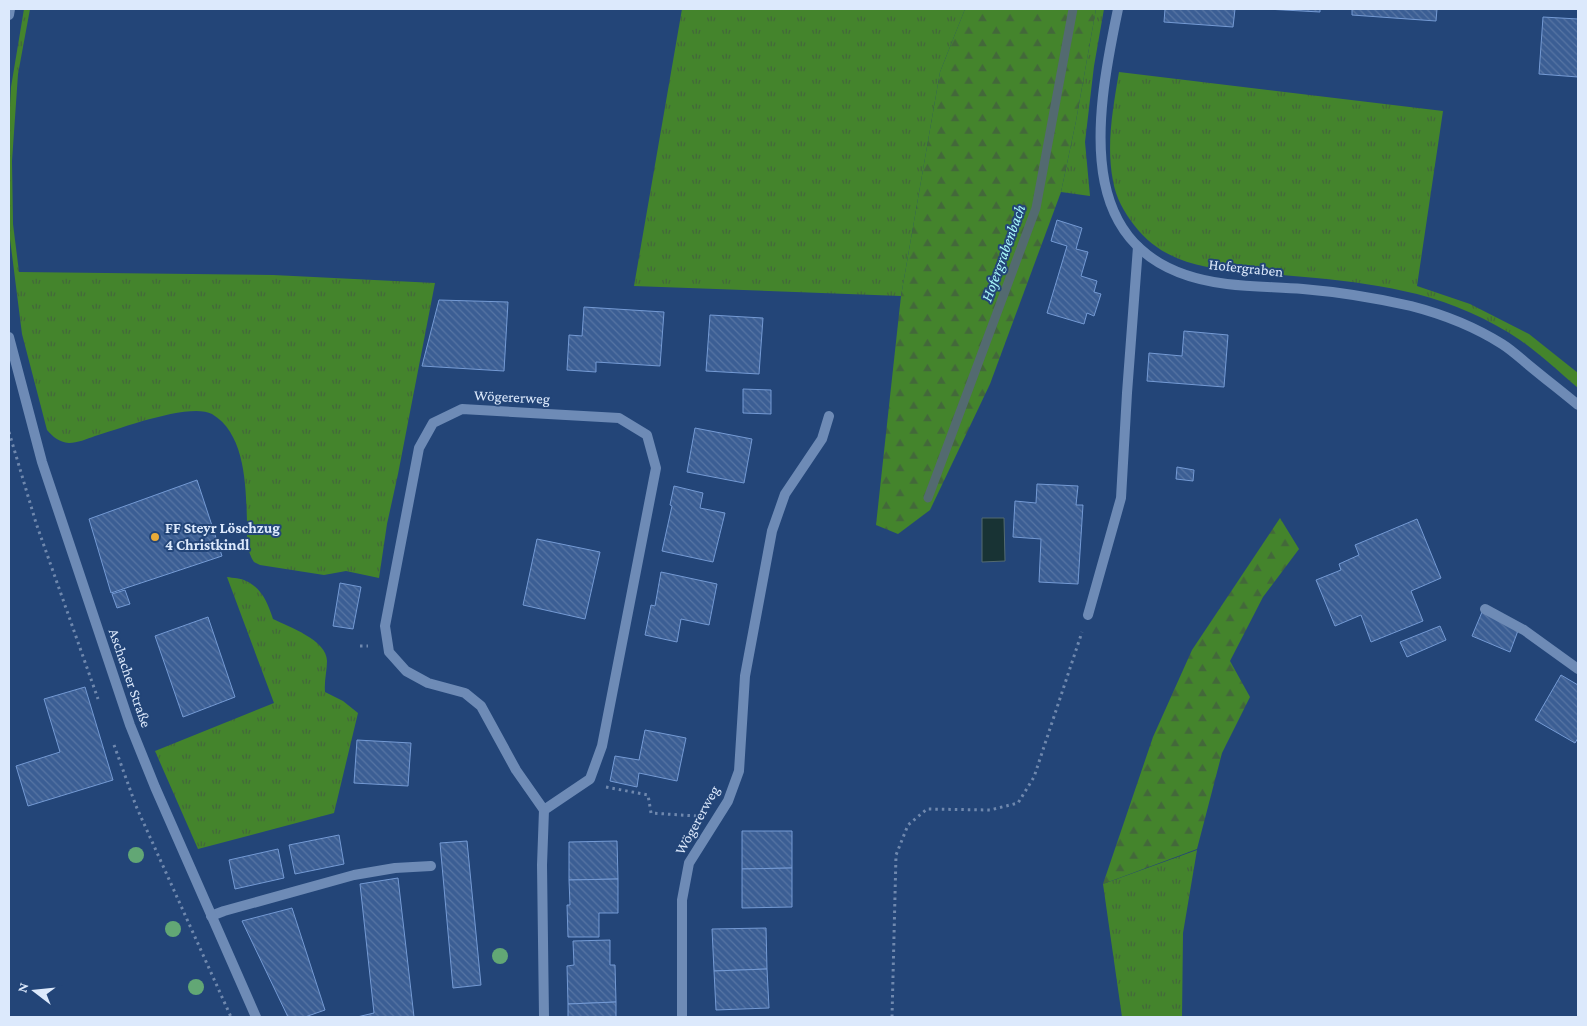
<svg xmlns="http://www.w3.org/2000/svg" width="1587" height="1026" viewBox="0 0 1587 1026" font-family="'Crimson Pro',serif">
  <style>
    .grass { fill: url(#grass-tufts) }
    .forest { fill: url(#forest-firs) }
    .water { fill: #183334; stroke: #536a70 }
    .lines { fill: none; stroke-linecap: round; stroke-linejoin: round }
    .stream { stroke: #536a70; stroke-width: 9 }
    .building { fill: url(#building-back-hatch); stroke: #749ad4 }
    .path { stroke: #6f88ae; stroke-width: 3; stroke-dasharray: 2.5 4; stroke-linecap: butt }
    .service { stroke: #6e8bb6; stroke-width: 10 }
    .minor { stroke: #6e8bb6; stroke-width: 10 }
    .tertiary { stroke: #6e8bb6; stroke-width: 10 }
    .tree { fill: #62a775 }
    .poi-dot { fill: #e9ab38; stroke: #234578; stroke-width: 2 }
    .labels { text-anchor: middle; dominant-baseline: central; stroke-width: 4; stroke-linejoin: round; paint-order: stroke }
    .street-label { font-size: 15px; fill: #dce9fc; stroke: #234578 }
    .poi-label { font-size: 15px; font-weight: bold; fill: #dce9fc; stroke: #234578; text-anchor: start }
    .water-label { font-size: 16px; font-style: italic; fill: #a6f5f7; stroke: #234578 }
  </style>
  <defs>
    <pattern id="grass-tufts" width="24" height="20" patternUnits="userSpaceOnUse" patternTransform="scale(1.25)"><rect width="24" height="20" fill="#44842c"/><path d="M3 7l-1-3M5 7V3M7 7l1-3M15 17l-1-3M17 17v-4M19 17l1-3" fill="none" stroke="#43683a"/></pattern>
    <pattern id="forest-firs" width="22" height="20" patternUnits="userSpaceOnUse" patternTransform="scale(1.25)"><rect width="22" height="20" fill="#44842c"/><path d="M5 1l3.5 6h-7zM16 11l3.5 6h-7z" fill="#43683a"/></pattern>
    <pattern id="building-back-hatch" width="6" height="6" patternUnits="userSpaceOnUse" patternTransform="scale(1.25)"><rect width="6" height="6" fill="#3b5e94"/><path d="M-1 5l2 2M0 0l6 6M5-1l2 2" fill="none" stroke="#5775a4"/></pattern>
  </defs>
  <rect width="100%" height="100%" fill="#234578"/>
  <g class="grass">
    <path d="M24,9H30L18,74L12,161L13,224L19,272L273,275L435,283L398,474L387,524L379,578L346,571L324,575L260,565L254,562C246,550 247,536 247,522C246,488 246,434 212,414C190,402 119,429 95,436C87,439 77,443 69,443C59,442 53,437 47,430L22,334L9,231V125L11,87Z"/>
    <polygon points="682,9 965,9 940,72 901,296 634,286"/>
    <polygon points="1096,9 1104,9 1094,66 1085,142 1090,196 1061,192 1076,121"/>
    <path d="M1119,72L1443,111L1417,286L1470,304L1529,334L1578,373V388C1559,372 1540,354 1520,340C1489,319 1452,303 1417,294C1384,286 1350,281 1316,278C1294,276 1271,274 1248,272C1204,268 1163,263 1134,225C1124,212 1116,198 1113,181C1106,145 1113,108 1119,72Z"/>
    <path d="M227,577C233,578 241,578 246,581C262,588 268,604 273,619C289,627 327,640 327,661C327,671 324,681 325,692L343,701L358,713L334,813L198,849L155,751L274,703Z"/>
    <polygon points="1197,850 1183,933 1182,1017 1122,1017 1103,884"/>
  </g>
  <g class="forest">
    <polygon points="965,9 1096,9 1076,121 1061,192 990,384 930,510 898,534 876,525 901,296 940,72"/>
    <polygon points="1280,518 1299,549 1263,597 1230,661 1250,697 1222,753 1197,849 1103,884 1153,737 1192,650"/>
  </g>
  <polygon class="water" points="982,518 1004,518 1005,561 982,562"/>
  <g class="lines">
    <polyline class="stream" points="928,498 1036,208 1073,9"/>
  </g>
  <g class="building">
    <polygon points="1165,9 1235,9 1233,27 1164,22"/>
    <polygon points="1266,9 1320,9 1320,12"/>
    <polygon points="1352,9 1437,9 1436,21 1352,15"/>
    <polygon points="1543,17 1578,19 1578,77 1539,74"/>
    <polygon points="1057,220 1082,228 1076,249 1088,252 1081,276 1097,281 1094,292 1101,294 1094,316 1087,313 1084,324 1047,313 1067,246 1051,241"/>
    <polygon points="439,300 508,302 504,371 422,366"/>
    <polygon points="584,307 664,312 660,366 596,362 596,372 567,370 569,335 582,336"/>
    <polygon points="710,315 763,318 759,374 706,371"/>
    <polygon points="1184,331 1228,335 1224,387 1147,381 1149,353 1182,356"/>
    <polygon points="743,389 771,390 771,414 743,413"/>
    <polygon points="695,428 752,439 744,483 687,472"/>
    <polygon points="1177,467 1194,470 1193,481 1176,479"/>
    <polygon points="197,480 222,556 111,593 89,519"/>
    <polygon points="1037,484 1078,486 1076,505 1083,505 1078,584 1039,582 1041,539 1013,537 1015,501 1036,503"/>
    <polygon points="674,486 703,493 700,508 725,513 713,562 662,551 672,506 670,505"/>
    <polygon points="1417,519 1441,578 1411,591 1423,621 1371,642 1361,615 1335,626 1316,580 1341,570 1339,564 1359,555 1355,545"/>
    <polygon points="537,539 600,552 585,619 523,605"/>
    <polygon points="661,572 717,584 709,625 681,619 677,642 645,635 651,605 655,606"/>
    <polygon points="340,583 361,587 353,629 333,626"/>
    <polygon points="125,590 130,604 117,608 112,594"/>
    <polygon points="1482,612 1519,628 1510,652 1472,636"/>
    <polygon points="208,617 235,697 183,717 155,636"/>
    <polygon points="1440,626 1446,640 1407,657 1400,642"/>
    <polygon points="1561,675 1578,685 1578,738 1575,743 1535,720"/>
    <polygon points="85,687 113,780 28,806 16,766 60,752 44,699"/>
    <polygon points="645,730 686,738 677,781 639,773 637,787 610,781 615,756 639,760"/>
    <polygon points="357,740 411,743 408,786 354,783"/>
    <polygon points="742,831 792,831 792,868 742,869"/>
    <polygon points="339,835 344,864 295,874 289,845"/>
    <polygon points="467,841 481,985 453,988 440,843"/>
    <polygon points="617,841 618,879 569,880 569,842"/>
    <polygon points="278,849 284,878 235,889 229,860"/>
    <polygon points="792,868 792,907 742,908 742,869"/>
    <polygon points="398,878 414,1017 357,1017 374,1013 360,884"/>
    <polygon points="618,879 618,913 599,913 599,937 568,937 567,905 570,905 569,880"/>
    <polygon points="292,908 325,1010 305,1017 288,1017 242,921"/>
    <polygon points="766,928 767,969 714,971 712,929"/>
    <polygon points="610,940 610,965 615,965 616,1002 568,1004 567,966 574,965 573,941"/>
    <polygon points="767,969 769,1008 716,1010 714,971"/>
    <polygon points="616,1002 616,1017 568,1017 568,1004"/>
  </g>
  <g class="lines">
    <g class="path">
      <polyline points="9,432 36,523 98,699"/>
      <polyline points="360,646 368,646"/>
      <polyline points="114,745 136,806 231,1017"/>
      <polyline points="606,787 648,795 651,813 696,816"/>
      <polyline points="892,1017 896,855 908,825 927,809 990,810 1018,803 1034,777 1082,632"/>
    </g>
    <g class="service">
      <polyline points="1088,615 1121,498 1127,393 1138,247"/>
      <polyline points="211,916 224,911 354,875 395,868 431,866"/>
    </g>
    <g class="minor">
      <path d="M1118,9C1094,123 1070,265 1227,284C1252,287 1278,287 1303,289C1339,292 1376,298 1411,306C1442,314 1475,327 1502,344C1510,349 1518,356 1525,362C1543,377 1561,391 1578,405"/>
      <polygon points="462,409 619,418 647,435 656,468 602,746 590,779 544,810 516,770 481,706 465,693 428,683 406,671 389,652 385,626 419,448 433,423"/>
      <polyline points="1485,609 1524,630 1578,669"/>
      <polyline points="544,810 542,865 544,1017"/>
      <polyline points="682,1017 682,900 689,863 728,801 739,771 745,676 772,531 785,494 822,439 829,416"/>
    </g>
    <g class="tertiary">
      <polyline points="9,15 10,9"/>
      <polyline points="9,337 42,462 130,725 155,787 256,1017"/>
    </g>
  </g>
  <g class="tree">
    <circle cx="136" cy="855" r="8"/>
    <circle cx="173" cy="929" r="8"/>
    <circle cx="500" cy="956" r="8"/>
    <circle cx="196" cy="987" r="8"/>
  </g>
  <circle class="poi-dot" cx="155" cy="537" r="5"/>
  <g class="labels">
    <g class="street-label">
      <text transform="translate(1246 268) rotate(6)">Hofergraben</text>
      <text transform="translate(512 397) rotate(3)">Wögererweg</text>
      <text transform="translate(130 678) rotate(71)">Aschacher Straße</text>
      <text transform="translate(697 820) rotate(-61)">Wögererweg</text>
    </g>
    <g class="poi-label">
      <text x="165" y="528">FF Steyr Löschzug<tspan x="165" dy="17">4 Christkindl</tspan></text>
    </g>
    <g class="water-label">
      <text transform="translate(1003 253) rotate(-70)">Hofergrabenbach</text>
    </g>
  </g>
  <rect width="1587" height="1026" fill="none" stroke="#dce9fc" stroke-width="20"/>
  <g transform="translate(35 991) rotate(286)" stroke="#234578" stroke-width="4" paint-order="stroke">
  <path d="M0-4L9 19L0 12L-9 19Z" fill="#dce9fc"/>
  <text y="-8" font-size="14" font-weight="bold" text-anchor="middle" fill="#dce9fc">N</text>
  </g>
</svg>
